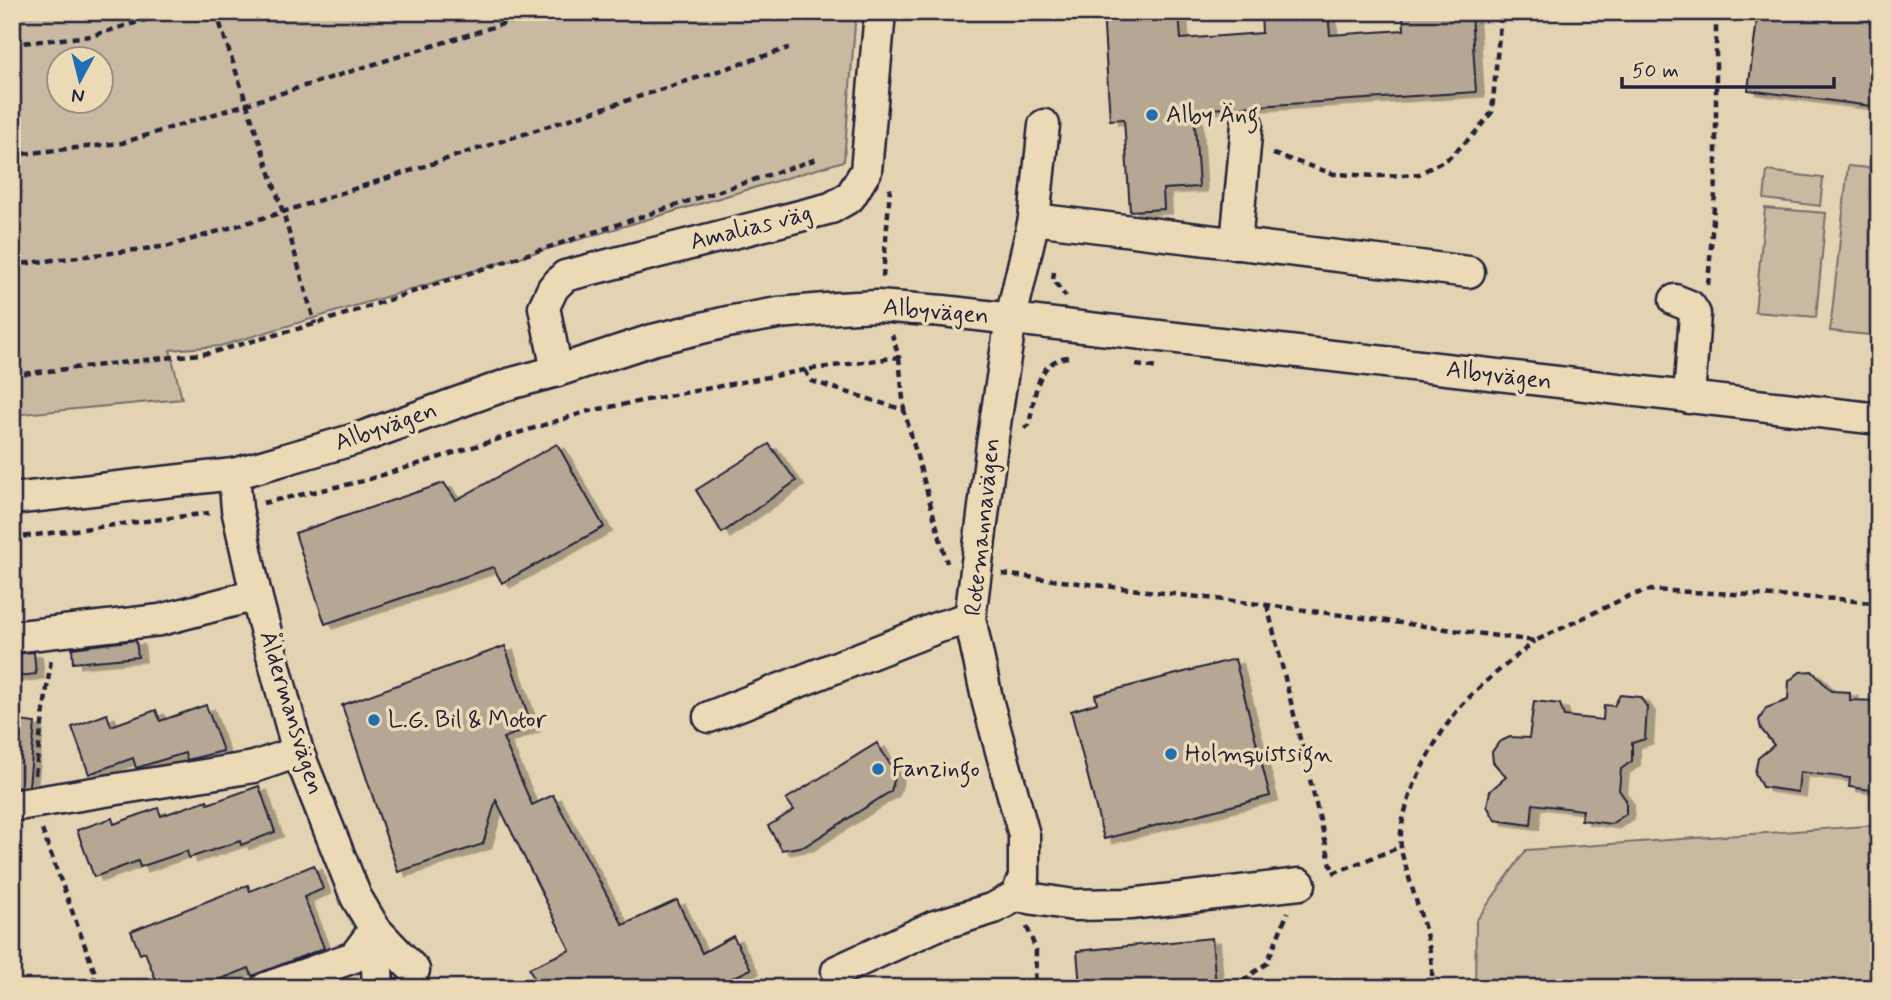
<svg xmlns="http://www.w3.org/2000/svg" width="1891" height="1000" viewBox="0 0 1891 1000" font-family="Mynerve,sans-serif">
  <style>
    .green { fill: #c8b9a0; stroke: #756e6e; stroke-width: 2; fill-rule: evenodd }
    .building { fill: #b5a794; stroke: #22223b; stroke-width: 2; filter: url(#shadow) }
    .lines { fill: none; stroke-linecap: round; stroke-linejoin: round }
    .minor-casing { stroke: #22223b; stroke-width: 35 }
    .path { stroke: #22223b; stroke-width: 4.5; stroke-dasharray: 7 5; stroke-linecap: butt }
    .minor { stroke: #ecdab7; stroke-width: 30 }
    .poi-dot { fill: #1f6fb2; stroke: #ecdab7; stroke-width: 2.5 }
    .labels { text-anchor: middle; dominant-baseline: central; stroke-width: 7; stroke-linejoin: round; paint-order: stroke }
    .poi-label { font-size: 24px; fill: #22223b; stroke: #ecdab7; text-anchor: start }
    .street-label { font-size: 24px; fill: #22223b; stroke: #ecdab7 }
  </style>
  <defs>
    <filter id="shadow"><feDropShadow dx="8" dy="4.5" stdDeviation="0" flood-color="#0004"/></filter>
  </defs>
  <rect width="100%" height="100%" fill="#e4d3b2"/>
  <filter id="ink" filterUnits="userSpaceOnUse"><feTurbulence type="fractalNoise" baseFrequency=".0143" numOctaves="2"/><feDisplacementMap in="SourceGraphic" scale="14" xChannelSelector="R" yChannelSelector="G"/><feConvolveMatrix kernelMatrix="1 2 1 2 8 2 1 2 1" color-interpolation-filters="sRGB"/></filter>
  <g filter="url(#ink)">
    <g class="green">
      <path d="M12,12H856L844,161L220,346L170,350L182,399L12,415ZM60,60H102V102H60Z"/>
      <polygon points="1848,166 1879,169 1879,336 1830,331"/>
      <polygon points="1767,171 1823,178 1820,206 1764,199"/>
      <polygon points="1765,208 1826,213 1816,317 1755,312"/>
      <polygon points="1879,825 1879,988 1475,988 1476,921 1526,850"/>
    </g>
    <g class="building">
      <polygon points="1103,12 1179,12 1181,39 1262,33 1261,12 1328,12 1330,35 1404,30 1403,12 1471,12 1476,92 1194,110 1199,187 1163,189 1164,209 1130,211 1124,119 1110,120"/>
      <polygon points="1758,12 1879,12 1879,107 1748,90"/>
      <polygon points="557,444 604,527 502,583 493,567 325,624 295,533 444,483 456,500"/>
      <polygon points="769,444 796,481 722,533 696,490"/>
      <polygon points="136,640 138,657 73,663 72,648"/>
      <polygon points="505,646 532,727 503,738 532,805 553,795 623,925 677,900 702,953 733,936 751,969 712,988 538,988 529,968 570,950 496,800 483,844 398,872 342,705"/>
      <polygon points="34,652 36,674 12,677 12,654"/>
      <polygon points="1235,659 1270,796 1104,839 1071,711 1097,703 1095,695"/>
      <polygon points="1812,671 1831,691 1850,692 1850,700 1879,701 1879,791 1849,787 1850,778 1800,772 1798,792 1762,787 1755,773 1758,758 1774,745 1761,729 1759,720 1766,708 1788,700 1789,681 1800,672"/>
      <polygon points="1620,695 1640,697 1647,707 1645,739 1632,743 1632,761 1621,769 1619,790 1626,800 1626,814 1611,824 1581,820 1583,810 1533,804 1531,825 1495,820 1487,806 1490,791 1506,777 1493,762 1492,752 1499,742 1510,737 1529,738 1534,701 1560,704 1564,716 1603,720 1604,705 1614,706"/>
      <polygon points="206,705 223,751 187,760 185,753 136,768 133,758 89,774 72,727 107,714 111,726 156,710 160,721"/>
      <polygon points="12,720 35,723 29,786 12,788"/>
      <polygon points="877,743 896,774 891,791 805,846 782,850 768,826 794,810 786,799"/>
      <polygon points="259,786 275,832 241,845 240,841 189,858 187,851 140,867 138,861 94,877 77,830 112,818 114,824 158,808 161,816 207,800 208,804"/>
      <polygon points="314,865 323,889 304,897 324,948 252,976 249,968 198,988 159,988 145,952 140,954 131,931 248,885 250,891"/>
      <polygon points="1212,938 1216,988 1080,988 1077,951"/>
    </g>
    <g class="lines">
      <g class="minor-casing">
        <g id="minor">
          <polyline points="1034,219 1469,272"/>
          <polyline points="1236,244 1247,124"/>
          <polyline points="1675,300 1690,306 1695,314 1689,398"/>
          <polyline points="557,371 544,307 553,288 565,276 831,208 850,197 866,171 880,12"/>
          <polyline points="234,474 237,509 256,595 298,752 356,897 375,929 414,970"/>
          <polyline points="12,499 234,474 359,438 509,384 557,371 652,340 727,322 778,313 838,308 877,306 943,311 1879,419"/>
          <polyline points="12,637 160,620 256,595"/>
          <polyline points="709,717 939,627 970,618"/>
          <polyline points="12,806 254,767 298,752"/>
          <polyline points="1016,896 1024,877 1024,835 988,703 970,618 992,444 1011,318 1034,219 1044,125"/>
          <polyline points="375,929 378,988"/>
          <polyline points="837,971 935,926 994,908 1016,896 1073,905 1130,904 1300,884"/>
          <polyline points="266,988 354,957 375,929"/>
        </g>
      </g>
      <g class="path">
        <polyline points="216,12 283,212 315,324"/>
        <polyline points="12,44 91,36 172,12"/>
        <polyline points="1273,154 1334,174 1380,176 1419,174 1449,158 1474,134 1492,112 1501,12"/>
        <polyline points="12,155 122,143 541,12"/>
        <polyline points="12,265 169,246 283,212 789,48"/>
        <polyline points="1054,272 1053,280 1066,297"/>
        <polyline points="883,277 890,188"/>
        <polyline points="1708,285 1716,180 1716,12"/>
        <polyline points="899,357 904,410"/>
        <polyline points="1136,365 1158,368"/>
        <polyline points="805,370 811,381 904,410 947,563"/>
        <polyline points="12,375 209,353 315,324 820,158"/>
        <path d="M1024,428L1029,425C1035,398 1035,361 1068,357"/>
        <polyline points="263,503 363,481 589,411 805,370 899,357 892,335"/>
        <polyline points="12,538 209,513"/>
        <polyline points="1002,574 1267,605 1535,641 1629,596 1650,590 1839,599 1879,604"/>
        <polyline points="1267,605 1333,873"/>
        <polyline points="35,775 51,659"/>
        <polyline points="42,830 95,973 94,988"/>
        <polyline points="1333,873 1400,847"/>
        <polyline points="1027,927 1036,950 1035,988"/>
        <polyline points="1233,988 1267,963 1288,912"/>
        <path d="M1431,988C1437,953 1417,907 1408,874C1406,866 1402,857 1401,848C1396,807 1436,734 1463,704C1484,681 1511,661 1535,641"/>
      </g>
      <use href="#minor" class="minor"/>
    </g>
  </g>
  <g class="poi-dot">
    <circle cx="1152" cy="115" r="7"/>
    <circle cx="374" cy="720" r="7"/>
    <circle cx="1171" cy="754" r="7"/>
    <circle cx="878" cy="769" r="7"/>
  </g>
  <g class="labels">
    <g class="poi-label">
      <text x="1166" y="115">Alby Äng</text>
      <text x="388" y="720">L.G. Bil &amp; Motor</text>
      <text x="1185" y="754">Holmquistsign</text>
      <text x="892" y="769">Fanzingo</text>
    </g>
    <g class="street-label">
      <text transform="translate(751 228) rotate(-14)">Amalias väg</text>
      <text transform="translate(936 312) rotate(5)">Albyvägen</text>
      <text transform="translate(1499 376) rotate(7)">Albyvägen</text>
      <text transform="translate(386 427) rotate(-19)">Albyvägen</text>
      <text transform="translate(983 527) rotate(-84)">Rotemannavägen</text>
      <text transform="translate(291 713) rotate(73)">Åldermansvägen</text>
    </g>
  </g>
  <rect width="1891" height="1000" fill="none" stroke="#ecdab7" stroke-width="42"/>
  <rect x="21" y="21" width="1849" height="958" fill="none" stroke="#22223b" stroke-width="2.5" filter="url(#ink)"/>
  <g transform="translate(80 80) rotate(187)"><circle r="33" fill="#ecdab7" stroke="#9b9085" stroke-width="2"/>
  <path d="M0-5L12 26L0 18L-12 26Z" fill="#1f6fb2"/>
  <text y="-10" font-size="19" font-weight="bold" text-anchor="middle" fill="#22223b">N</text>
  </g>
  <path d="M1622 77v10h212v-10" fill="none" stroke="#22223b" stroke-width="3.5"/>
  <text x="1632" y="77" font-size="21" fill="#22223b" stroke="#ecdab7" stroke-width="5" paint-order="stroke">50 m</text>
</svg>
